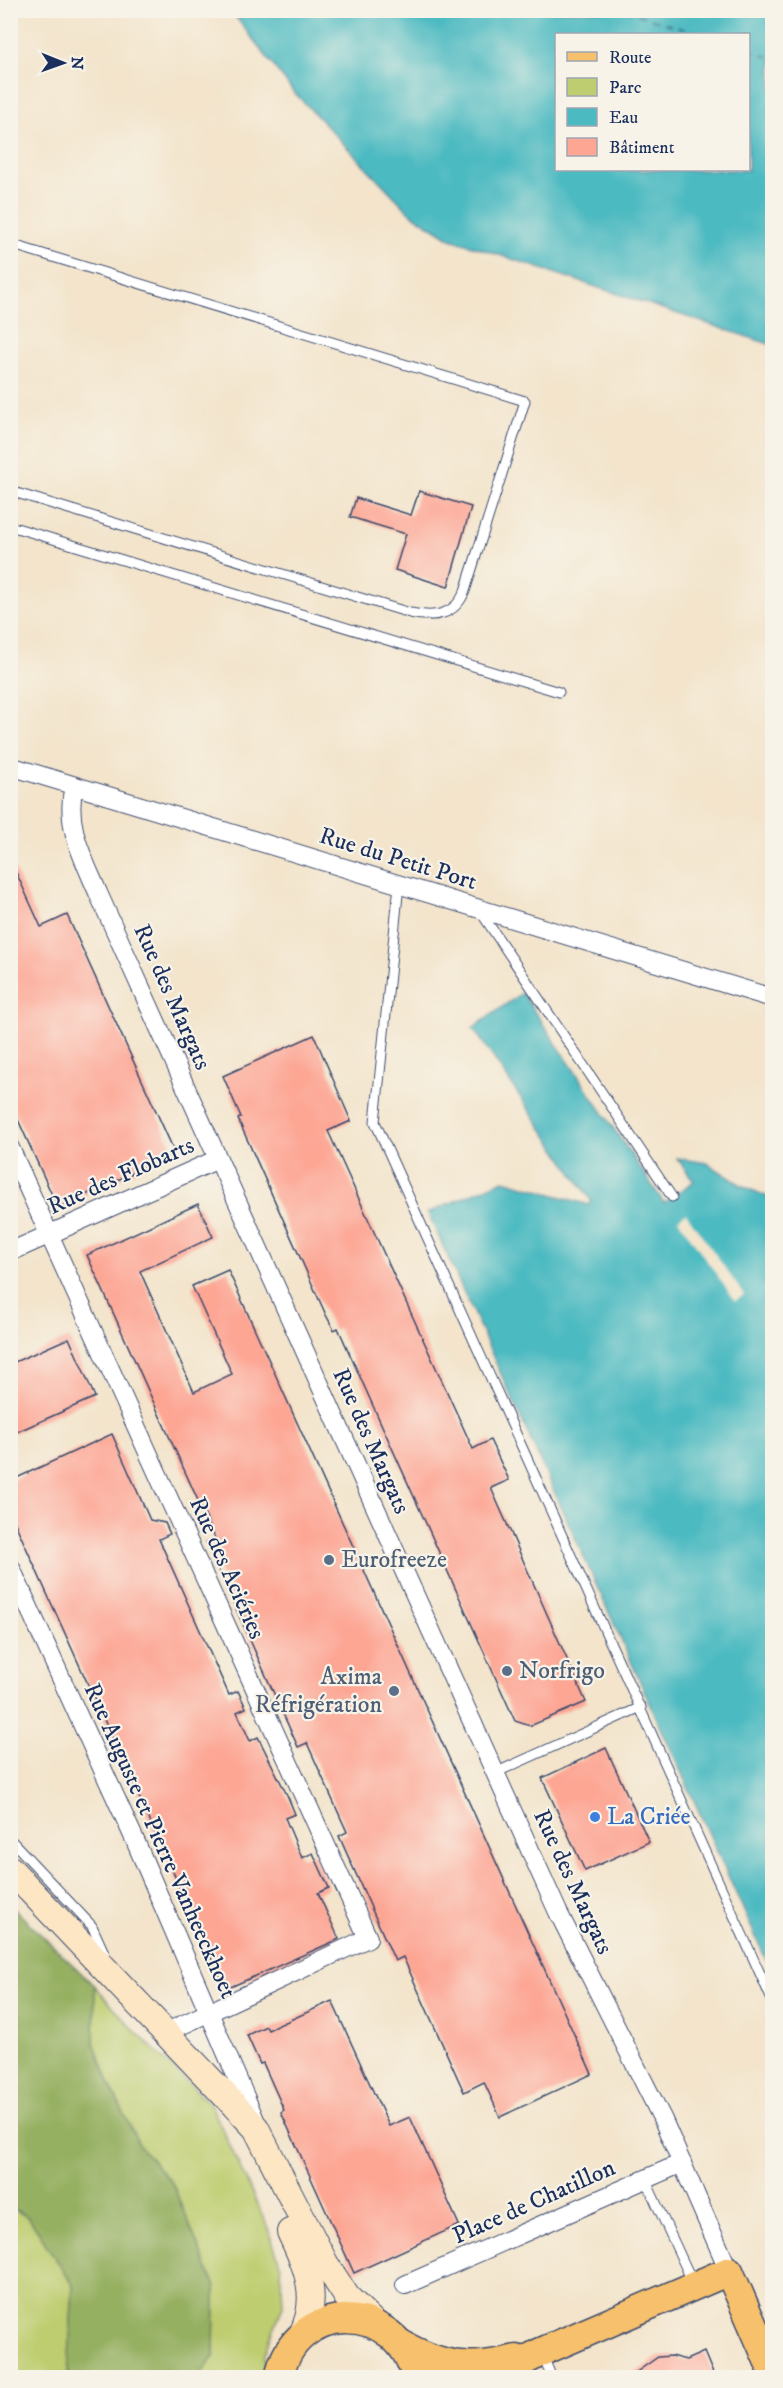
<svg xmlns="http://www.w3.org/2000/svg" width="783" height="2388" viewBox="0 0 783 2388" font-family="'IM FELL DW Pica',serif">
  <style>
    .green { fill: #becd6f; stroke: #6c7e66; stroke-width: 1.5 }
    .forest { fill: #96b062; stroke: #587060; stroke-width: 1.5 }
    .water { fill: #4bbac1; stroke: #337490; stroke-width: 1.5; fill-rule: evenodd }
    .pier { fill: #f3e4cb }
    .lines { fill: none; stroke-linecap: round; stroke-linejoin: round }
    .ferry { stroke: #29597c; stroke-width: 1.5; stroke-dasharray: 8 6; stroke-linecap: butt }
    .building { fill: #fda694 }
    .lane-casing { stroke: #3b4a6e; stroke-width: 11 }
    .street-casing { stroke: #3b4a6e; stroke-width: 20 }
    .secondary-casing { stroke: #3b4a6e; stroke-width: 28 }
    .primary-casing { stroke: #3b4a6e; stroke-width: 31 }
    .lane { stroke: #fff; stroke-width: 9 }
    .street { stroke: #fff; stroke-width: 18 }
    .secondary { stroke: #fce6c4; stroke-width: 26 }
    .primary { stroke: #f7c06c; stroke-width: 28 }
    .service-dot { fill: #5c6f8a; stroke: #f7f3e8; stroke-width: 2 }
    .shop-dot { fill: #3f7fe0; stroke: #f7f3e8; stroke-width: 2 }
    .labels { text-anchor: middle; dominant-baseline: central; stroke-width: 4.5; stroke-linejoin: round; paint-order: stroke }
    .street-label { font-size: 24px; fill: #1b2f5e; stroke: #f7f3e8 }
    .service-label { font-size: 24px; fill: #4e5e75; stroke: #f7f3e8; text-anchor: start }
    .shop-label { font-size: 24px; fill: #366cbe; stroke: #f7f3e8; text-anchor: start }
  </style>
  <rect width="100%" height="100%" fill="#f7f3e8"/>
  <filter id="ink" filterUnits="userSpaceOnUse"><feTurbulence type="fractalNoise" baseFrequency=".0167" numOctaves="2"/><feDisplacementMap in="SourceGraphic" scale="12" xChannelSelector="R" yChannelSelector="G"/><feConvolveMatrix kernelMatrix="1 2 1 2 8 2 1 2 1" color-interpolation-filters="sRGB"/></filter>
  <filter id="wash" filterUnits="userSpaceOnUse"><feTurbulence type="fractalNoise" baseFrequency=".008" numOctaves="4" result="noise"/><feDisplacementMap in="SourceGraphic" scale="24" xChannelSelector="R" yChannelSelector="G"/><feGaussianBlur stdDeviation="1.35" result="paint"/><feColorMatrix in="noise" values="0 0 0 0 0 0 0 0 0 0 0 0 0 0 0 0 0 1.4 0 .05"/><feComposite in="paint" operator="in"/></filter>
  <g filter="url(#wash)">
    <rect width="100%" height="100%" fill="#f3e4cb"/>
    <g class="green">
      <polygon points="95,1986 137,2033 211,2105 269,2230 281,2267 283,2306 264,2354 265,2377 197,2377 214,2357 215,2287 172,2183 140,2147 110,2085 94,2043"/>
      <polygon points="11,2207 29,2218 73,2285 68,2377 11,2378"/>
    </g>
    <polygon class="forest" points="10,1905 95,1986 94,2043 110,2085 140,2147 172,2183 215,2287 214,2357 197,2377 68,2377 73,2285 29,2218 11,2207"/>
    <g class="water">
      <path d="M226,11H772V345L451,239L411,214L292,90L232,12ZM556,34H748V170H556Z"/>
      <polygon points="522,993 664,1203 694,1181 677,1158 707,1163 741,1185 772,1199 772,1973 428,1213 504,1180 589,1205 591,1200 473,1028"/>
    </g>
    <polygon class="pier" points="686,1213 744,1295 735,1301 678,1219"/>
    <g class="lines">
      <g class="ferry">
        <polyline points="624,10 699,34"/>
        <polyline points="748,50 772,58"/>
      </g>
    </g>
    <g id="blocks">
      <g class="building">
        <polygon points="419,491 471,507 448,587 395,570 406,534 350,517 356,498 411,515"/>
        <polygon points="10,859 41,927 67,915 175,1153 58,1208 10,1102"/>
        <polygon points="314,1035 351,1121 328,1131 473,1449 490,1440 509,1480 491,1488 586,1702 530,1726 515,1721 338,1328 334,1330 326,1315 238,1119 241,1117 223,1076"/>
        <polygon points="198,1204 213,1237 140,1271 194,1392 232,1374 192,1286 228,1270 592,2074 500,2117 484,2082 464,2092 403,1957 395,1961 339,1836 347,1832 307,1743 298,1747 206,1542 215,1538 87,1255"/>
        <polygon points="69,1338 95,1397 10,1435 10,1364"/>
        <polygon points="112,1434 150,1520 165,1523 170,1534 159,1539 229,1695 238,1691 246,1708 237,1712 250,1741 258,1737 288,1797 295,1814 285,1818 302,1858 313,1853 329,1888 318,1893 339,1939 226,1989 10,1512 10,1481"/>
        <polygon points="606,1748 649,1842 585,1871 542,1778"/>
        <polygon points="332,2001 389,2126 410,2117 459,2225 354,2273 281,2112 284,2110 263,2063 260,2064 247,2035 266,2026 268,2030"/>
        <polygon points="704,2352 715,2378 628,2378 658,2357 671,2356 686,2360"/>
      </g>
    </g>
  </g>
  <g filter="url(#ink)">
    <use href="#blocks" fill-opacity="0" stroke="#3b4a6e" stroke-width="1.5"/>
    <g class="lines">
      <g class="lane-casing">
        <g id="lane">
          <path d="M10,244L525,401L465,591C455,616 434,618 410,613L10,491"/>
          <polyline points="10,526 559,692"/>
          <polyline points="399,885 375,1122 772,2000"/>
          <polyline points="480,911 672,1197"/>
          <polyline points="495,1773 641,1707"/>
          <polyline points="10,1839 92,1926 107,1959"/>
          <polyline points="645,2179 693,2283"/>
          <polyline points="542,2354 552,2378"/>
        </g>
      </g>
      <g class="street-casing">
        <g id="street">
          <polyline points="10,766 772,998"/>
          <path d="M74,786C64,826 84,859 99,895L558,1912L663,2120L729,2271"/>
          <polyline points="10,1148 368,1938 167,2032"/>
          <polyline points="10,1252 218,1159"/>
          <polyline points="10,1566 134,1838 256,2122"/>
          <polyline points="405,2285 682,2163"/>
        </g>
      </g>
      <g class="secondary-casing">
        <g id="secondary">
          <polyline points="10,1869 256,2128 325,2263 347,2297 376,2325"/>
          <path d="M290,2232C307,2268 321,2298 301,2336"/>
        </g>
      </g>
      <g class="primary-casing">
        <g id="primary">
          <path d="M401,2344C442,2367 470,2371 516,2359"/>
          <path d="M279,2378C294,2299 399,2300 416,2378"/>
          <polyline points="493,2378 541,2352 729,2271 772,2369"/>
        </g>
      </g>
      <use href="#lane" class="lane"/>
      <use href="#street" class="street"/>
      <use href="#secondary" class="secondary"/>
      <use href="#primary" class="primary"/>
    </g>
  </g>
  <g class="service-dot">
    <circle cx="329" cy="1560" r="6"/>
    <circle cx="507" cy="1671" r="6"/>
    <circle cx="394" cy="1691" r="6"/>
  </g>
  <circle class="shop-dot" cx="595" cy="1817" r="6"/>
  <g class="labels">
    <g class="street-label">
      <text transform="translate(398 859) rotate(17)">Rue du Petit Port</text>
      <text transform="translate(172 997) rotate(66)">Rue des Margats</text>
      <text transform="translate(121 1176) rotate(-24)">Rue des Flobarts</text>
      <text transform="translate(371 1441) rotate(66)">Rue des Margats</text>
      <text transform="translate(227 1568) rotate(66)">Rue des Aciéries</text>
      <text transform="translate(160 1841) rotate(66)">Rue Auguste et Pierre Vanheeckhoet</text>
      <text transform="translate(573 1882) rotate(65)">Rue des Margats</text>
      <text transform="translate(534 2202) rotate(-24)">Place de Chatillon</text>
    </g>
    <g class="service-label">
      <text x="341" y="1560">Eurofreeze</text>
      <text x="519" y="1671">Norfrigo</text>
      <text x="382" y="1677" text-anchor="end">Axima<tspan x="382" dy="28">Réfrigération</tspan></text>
    </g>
    <g class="shop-label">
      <text x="607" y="1817">La Criée</text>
    </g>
  </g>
  <rect width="783" height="2388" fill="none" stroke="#f7f3e8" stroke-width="36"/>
  <rect x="555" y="33" width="195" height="138" fill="#f7f3e8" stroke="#9fa5b1" stroke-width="1.5"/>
  <rect x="567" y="52" width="30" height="9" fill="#f7c06c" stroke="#9fa5b1" stroke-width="1.5"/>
  <text x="609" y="63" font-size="18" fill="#1b2f5e">Route</text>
  <rect x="567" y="78" width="30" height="18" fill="#becd6f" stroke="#9fa5b1" stroke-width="1.5"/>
  <text x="609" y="93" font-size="18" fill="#1b2f5e">Parc</text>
  <rect x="567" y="108" width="30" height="18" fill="#4bbac1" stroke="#9fa5b1" stroke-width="1.5"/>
  <text x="609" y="123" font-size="18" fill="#1b2f5e">Eau</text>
  <rect x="567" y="138" width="30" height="18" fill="#fda694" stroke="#9fa5b1" stroke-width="1.5"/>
  <text x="609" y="153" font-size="18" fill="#1b2f5e">Bâtiment</text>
  <g transform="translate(63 63) rotate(91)" stroke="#f7f3e8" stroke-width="4.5" paint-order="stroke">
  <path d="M0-4.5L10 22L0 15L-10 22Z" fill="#1b2f5e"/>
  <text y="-9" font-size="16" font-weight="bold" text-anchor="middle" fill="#1b2f5e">N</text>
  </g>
</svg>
